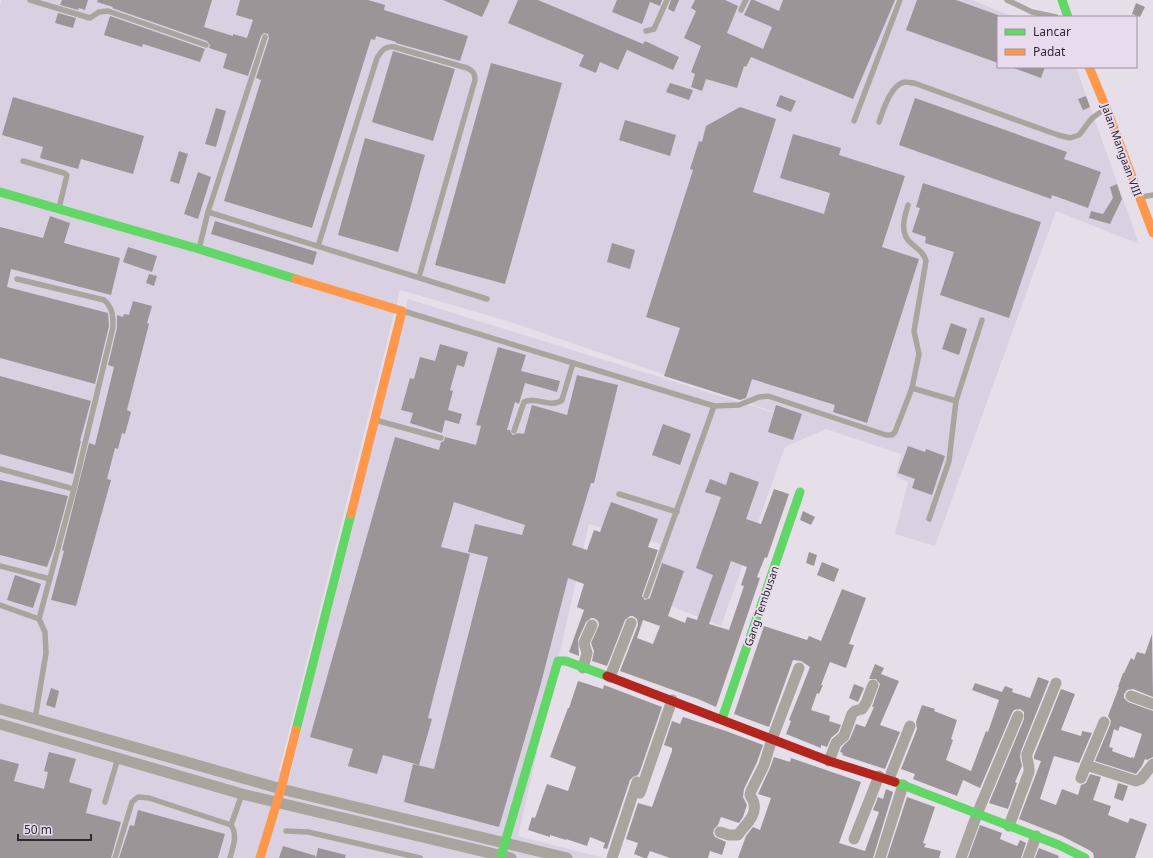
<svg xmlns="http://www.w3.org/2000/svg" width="1153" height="858" viewBox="0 0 1153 858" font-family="'Noto Sans',sans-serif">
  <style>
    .industrial { fill: #d9d1e1; fill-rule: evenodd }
    .building { fill: #9c9598; fill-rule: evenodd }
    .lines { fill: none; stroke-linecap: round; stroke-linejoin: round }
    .lane { stroke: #aaa49e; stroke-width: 5.5 }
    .street { stroke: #aaa49e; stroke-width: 11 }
    .fast { stroke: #63d668; stroke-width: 9 }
    .slow { stroke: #ff974d; stroke-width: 9 }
    .jam { stroke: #b3261e; stroke-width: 9 }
    .labels { text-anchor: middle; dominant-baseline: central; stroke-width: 4; stroke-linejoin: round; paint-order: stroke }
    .street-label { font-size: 11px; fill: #2f2a31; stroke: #e8dbed }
  </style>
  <rect width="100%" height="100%" fill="#e6dfe9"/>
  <path class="industrial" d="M2,0H972L1014,17H998V67H1076L1139,244L1056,211L935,546L895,534L908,482L896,476L901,454L826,429L785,447L721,626L646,596L660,544L589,524L518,836L604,858H0V6ZM400,290L504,320L804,422L408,299L290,774L279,771Z"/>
  <g class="building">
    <polygon points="62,0 88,0 85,10 79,8 78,10 60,5"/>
    <polygon points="98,0 212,0 204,27 233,36 233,34 247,38 253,20 236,15 240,0 368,0 385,5 384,10 468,36 460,61 396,43 396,42 376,36 375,40 371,39 312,228 224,201 261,80 256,78 269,38 268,34 264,33 261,36 248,76 223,68 227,54 209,48 210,45 207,41 112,8 113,7 97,2"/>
    <polygon points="443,0 490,0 482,17"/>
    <polygon points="518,0 538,0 643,44 645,41 679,57 673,70 627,50 618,70 600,62 596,73 579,66 584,55 508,23"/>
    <polygon points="617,0 662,0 660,6 650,2 642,24 612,12"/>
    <polygon points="671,0 679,0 674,12 668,9"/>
    <polygon points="695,0 725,0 738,6 727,33 763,49 772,27 744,15 751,0 754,0 779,11 783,0 895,0 853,99 751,57 746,67 744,66 737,88 706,79 702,91 691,87 695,74 691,72 701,46 684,38 696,11 691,8"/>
    <polygon points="917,0 956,0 998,15 998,63 906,30"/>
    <polygon points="1136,3 1145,7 1140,17 1132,14"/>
    <polygon points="58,13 76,18 73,28 55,23"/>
    <polygon points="110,16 205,49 200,62 143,44 142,47 104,35"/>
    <polygon points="393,51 455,69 433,141 372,122"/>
    <polygon points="491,63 562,83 505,284 435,265"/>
    <polygon points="1014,67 1045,67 1041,78 1014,68"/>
    <polygon points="670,83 693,90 689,100 666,92"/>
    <polygon points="780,95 796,101 791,112 776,106"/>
    <polygon points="1086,96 1090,107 1083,110 1078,99"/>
    <polygon points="13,97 144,136 133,174 81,159 78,169 40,158 43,147 2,135"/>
    <polygon points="915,98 1067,152 1064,159 1101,172 1088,208 1052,195 1051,199 899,145"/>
    <polygon points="740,107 776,119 753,192 824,214 830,193 780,178 793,134 841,148 839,155 905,176 882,247 919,259 867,423 833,412 835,405 752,379 746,398 740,400 664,376 680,328 646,317 693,170 690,169 699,141 702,142 706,126"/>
    <polygon points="216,108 226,111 216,147 205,144"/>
    <polygon points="625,120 676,135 670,156 619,140"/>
    <polygon points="365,138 425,155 398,252 338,235"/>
    <polygon points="179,151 188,154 179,184 170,181"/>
    <polygon points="198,172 211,177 198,219 184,214"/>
    <polygon points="923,183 1041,222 1009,318 940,295 954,252 925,243 926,237 912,232 920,208 916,207"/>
    <polygon points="1117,184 1122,199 1110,224 1089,218 1091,211 1103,214 1113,198 1110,187"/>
    <polygon points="50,216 70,223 64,243 120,258 111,295 11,269 7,287 108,313 109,326 95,384 0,358 0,227 43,238"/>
    <polygon points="215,221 317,252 313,265 211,234"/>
    <polygon points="612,243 635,250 630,269 607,262"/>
    <polygon points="128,247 157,256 152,272 123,262"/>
    <polygon points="149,274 157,276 154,286 146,283"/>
    <polygon points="133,301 152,306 147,323 149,324 127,410 131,412 125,434 122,433 118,449 115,448 107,479 111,480 76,606 51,600 64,551 62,550 89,443 95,445 114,367 108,365 117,328 117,315 123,317 124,314 129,315"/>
    <polygon points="951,323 967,329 959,355 942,349"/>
    <polygon points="440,344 468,352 464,367 457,365 450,390 453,391 448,410 462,414 459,424 445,420 442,433 410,423 413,413 401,410 410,378 414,379 420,357 435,361"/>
    <path d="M498,347L526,355L521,371L560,381L557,392L525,383L519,404L515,402L507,430H510L511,433L513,435L518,433L524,434L532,405L567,415L577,375L618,385L594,483H591L572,545L587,550L594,530L600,532L611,502L658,519L648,547L658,550L642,596L645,600L650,598L662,563L684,571L668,616L685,623L687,617L697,620L713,575L696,568L721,497L705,492L710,479L726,485L730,472L759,482L746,519L761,524L774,489L789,494L767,558L765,557L757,577L760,578L716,707L698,699L620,671L638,625L637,619L633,616H630L625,620L607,666L592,661L594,651L591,643L599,625L598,621L594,618H591L586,622L578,640L579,656L569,652L584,610L577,607L584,584L568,578L540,687L499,827L404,802L413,764L434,769L488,557L468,552L475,524L522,535L525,525L454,502L441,547L470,554L428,718L432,719L419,765L383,755L377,774L348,766L353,749L310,737L395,437L439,450L441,442L444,441L445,437L476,445L481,426L476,425ZM731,561L747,567L741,585L744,586L729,630L709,624ZM643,620L660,626L653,644L637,638Z"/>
    <polygon points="0,376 91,401 80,441 81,441 73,474 0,454"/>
    <polygon points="776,405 802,414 793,440 768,432"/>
    <polygon points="663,424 691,434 680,465 652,455"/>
    <polygon points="908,446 925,452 926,449 945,456 932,495 912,488 915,479 898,473"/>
    <polygon points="0,480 68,496 54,548 47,567 0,555"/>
    <polygon points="803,511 815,517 811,525 800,520"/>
    <polygon points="809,552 817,555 814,566 806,563"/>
    <polygon points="822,562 839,569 834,582 817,575"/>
    <polygon points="15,575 41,584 33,608 7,600"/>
    <polygon points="842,589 866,598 849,644 854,645 846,668 830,662 821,685 823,685 819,694 817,693 811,710 830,716 829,721 841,725 838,732 831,738 827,747 821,745 821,748 786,734 791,721 789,720 810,667 801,661 793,660 769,727 734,714 764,626 807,640 809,636 821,641"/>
    <path d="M1152,634L1153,697L1133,689L1127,690L1124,694V698L1128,702L1153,711V757L1147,760L1145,759L1142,766L1136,774L1095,761L1110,725L1111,721L1108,716L1119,687H1118L1123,673H1124L1131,658L1134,660L1137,652L1145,654ZM1120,726L1142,734L1134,758L1131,757V758L1112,751L1113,748L1109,747L1114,729L1118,731Z"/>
    <polygon points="875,664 884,668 881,674 899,681 880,725 900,732 885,769 842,755 843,753 840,752 842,747 850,739 856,724 865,727 874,707 872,707 880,684 876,679 869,679"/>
    <polygon points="1038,677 1049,681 1021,751 1020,757 1022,766 1015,782 1017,783 1008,809 989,803 1024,719 1024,712 1020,709 1014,710 1012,713 980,788 963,780 957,796 913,779 915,774 901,769 917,729 916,722 922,705 935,709 934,711 957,720 951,739 953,740 946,760 971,771 986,731 988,732 999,700 972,690 975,683 1002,692 1005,686 1013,689 1012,692 1030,698"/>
    <polygon points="578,681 603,689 604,685 662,707 640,771 638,775 633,777 630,780 607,849 603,848 605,843 590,837 587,846 566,839 566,840 550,835 550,837 528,830 532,817 535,818 547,784 568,791 576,767 550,757 568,708 569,708"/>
    <polygon points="854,684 864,688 858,702 849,698"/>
    <polygon points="51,688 59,691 55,708 46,705"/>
    <polygon points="1061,689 1075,694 1061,730 1081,736 1082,731 1092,733 1079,763 1054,756 1040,799 1056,805 1062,789 1078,795 1081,785 1086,783 1090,774 1101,777 1093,800 1111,806 1108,815 1128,823 1130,818 1147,824 1135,858 1094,858 1093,853 1089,850 1062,836 1019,819 1041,761 1034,759 1034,756"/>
    <polygon points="683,717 726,731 763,745 757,762 744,789 743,797 747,805 743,817 739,823 721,817 718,825 714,829 713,833 715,837 726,842 722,855 710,851 708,858 670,858 650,851 647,858 644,858 634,854 638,843 626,839 638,803 652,807 672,751 672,748 664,745 672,721 680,724"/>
    <polygon points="49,752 76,759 69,782 92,789 86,813 121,822 111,858 0,858 0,759 19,764 14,781 44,789 48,772 44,771"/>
    <polygon points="774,757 790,762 791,758 861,782 839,843 865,851 879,812 873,810 878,797 883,799 886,789 893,792 873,858 738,858 746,836 753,827 760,830 771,798 758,794 770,768"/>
    <polygon points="1118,783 1128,786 1123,801 1114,798"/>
    <polygon points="907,797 935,807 923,843 926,844 924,847 941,851 939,858 887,858"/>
    <polygon points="138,810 225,834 218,858 119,858 130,825 134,826"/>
    <polygon points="980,825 1002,833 1000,839 1017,846 1020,840 1026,843 1021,858 968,858"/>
    <polygon points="283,846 316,856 315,858 279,858"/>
    <polygon points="318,848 346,855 345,858 316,858"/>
    <polygon points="1039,848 1059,856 1058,858 1035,858"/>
  </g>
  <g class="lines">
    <g class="lane">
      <polyline points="30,0 90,18 99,12 108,11 206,45"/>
      <polyline points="1007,0 1032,12 1056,17"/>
      <polyline points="741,10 746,0"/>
      <polyline points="646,31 654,29 667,0"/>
      <polyline points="854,121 900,0"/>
      <path d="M879,122C883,110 891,84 905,82C907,82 912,83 914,83L1058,135L1070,138L1079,135C1088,124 1091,116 1105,110"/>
      <polyline points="23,161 64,173 67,175 59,208"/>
      <polyline points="1142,197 1153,195"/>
      <polyline points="208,212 265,37"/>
      <path d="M318,246L377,58C382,50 385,46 394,47L467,68C473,71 475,73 475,80L419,277"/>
      <polyline points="199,249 208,212 487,299"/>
      <path d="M17,279L104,300C113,308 113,316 113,327L74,489L39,619L45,632L46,653L35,719"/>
      <path d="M403,311L714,406L739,405L759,397L768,396L886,435H892L895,432L912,388L919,354L914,331L926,261C924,253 918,249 912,244C899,234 904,218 908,205"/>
      <polyline points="912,388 956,401"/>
      <polyline points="375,420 441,438"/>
      <path d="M514,431L524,402C537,396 551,409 562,400L573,363"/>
      <polyline points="0,469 74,489"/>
      <polyline points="619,494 677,512"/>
      <polyline points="929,519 949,461 956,401 982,320"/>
      <polyline points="0,566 50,579"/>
      <polyline points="646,596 714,406"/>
      <polyline points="0,605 39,619"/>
      <polyline points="105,802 118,758"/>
      <polyline points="286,831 308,832 420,858"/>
      <polyline points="115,858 132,802 138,797 149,798 231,825"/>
      <path d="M230,858C233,847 238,835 231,825L242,794"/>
    </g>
    <g class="street">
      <polyline points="583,668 587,653 584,643 592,625"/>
      <polyline points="610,677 631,623"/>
      <polyline points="1131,696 1153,704"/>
      <polyline points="0,709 281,789 567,858"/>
      <polyline points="1104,722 1086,765 1136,781 1141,779 1153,764"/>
      <polyline points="0,724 242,794 511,858"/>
      <polyline points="829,761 836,743 844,736 852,714 855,711 862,709 866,703 873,685"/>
      <polyline points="1081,778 1086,765"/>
      <polyline points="889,779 910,726"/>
      <polyline points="640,793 672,700"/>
      <path d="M1009,826L1029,772C1030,765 1026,760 1027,754L1056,683"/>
      <path d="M720,832L729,835H738C744,826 757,816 754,804C754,800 751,798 750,795L751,791L764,765L772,739L799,668"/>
      <polyline points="854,839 879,776"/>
      <polyline points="612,858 637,782"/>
      <polyline points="880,858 903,785"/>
      <polyline points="961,858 977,814 1018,716"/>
      <polyline points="1028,858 1036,836"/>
    </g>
    <g class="fast">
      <polyline points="1062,0 1068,17"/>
      <polyline points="0,192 199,249 296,279"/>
      <polyline points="722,719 800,492"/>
      <polyline points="296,730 351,514"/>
      <polyline points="895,782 1059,845 1085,858"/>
      <polyline points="501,856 558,661 566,661 607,676"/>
    </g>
    <g class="slow">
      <polyline points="1089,67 1107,110 1153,233"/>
      <polyline points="296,279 402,311 351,514"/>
      <polyline points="260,858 281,789 296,730"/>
    </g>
    <polyline class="jam" points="607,676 829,761 895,782"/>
  </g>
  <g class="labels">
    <g class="street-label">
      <text transform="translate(1122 150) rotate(70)">Jalan Mangaan VIII</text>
      <text transform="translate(761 606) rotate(-71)">Gang Tembusan</text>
    </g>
  </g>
  <rect x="997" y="16" width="140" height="52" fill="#e8dbed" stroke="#9e94a2"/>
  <rect x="1005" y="29" width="20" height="6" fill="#63d668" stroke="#9e94a2"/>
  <text x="1033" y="36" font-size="12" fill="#2f2a31">Lancar</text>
  <rect x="1005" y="49" width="20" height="6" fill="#ff974d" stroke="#9e94a2"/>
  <text x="1033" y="56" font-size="12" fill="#2f2a31">Padat</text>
  <path d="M18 834v6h73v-6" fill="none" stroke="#2f2a31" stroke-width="2"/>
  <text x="24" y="834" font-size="12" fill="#2f2a31" stroke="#e8dbed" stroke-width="3" paint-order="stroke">50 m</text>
</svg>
